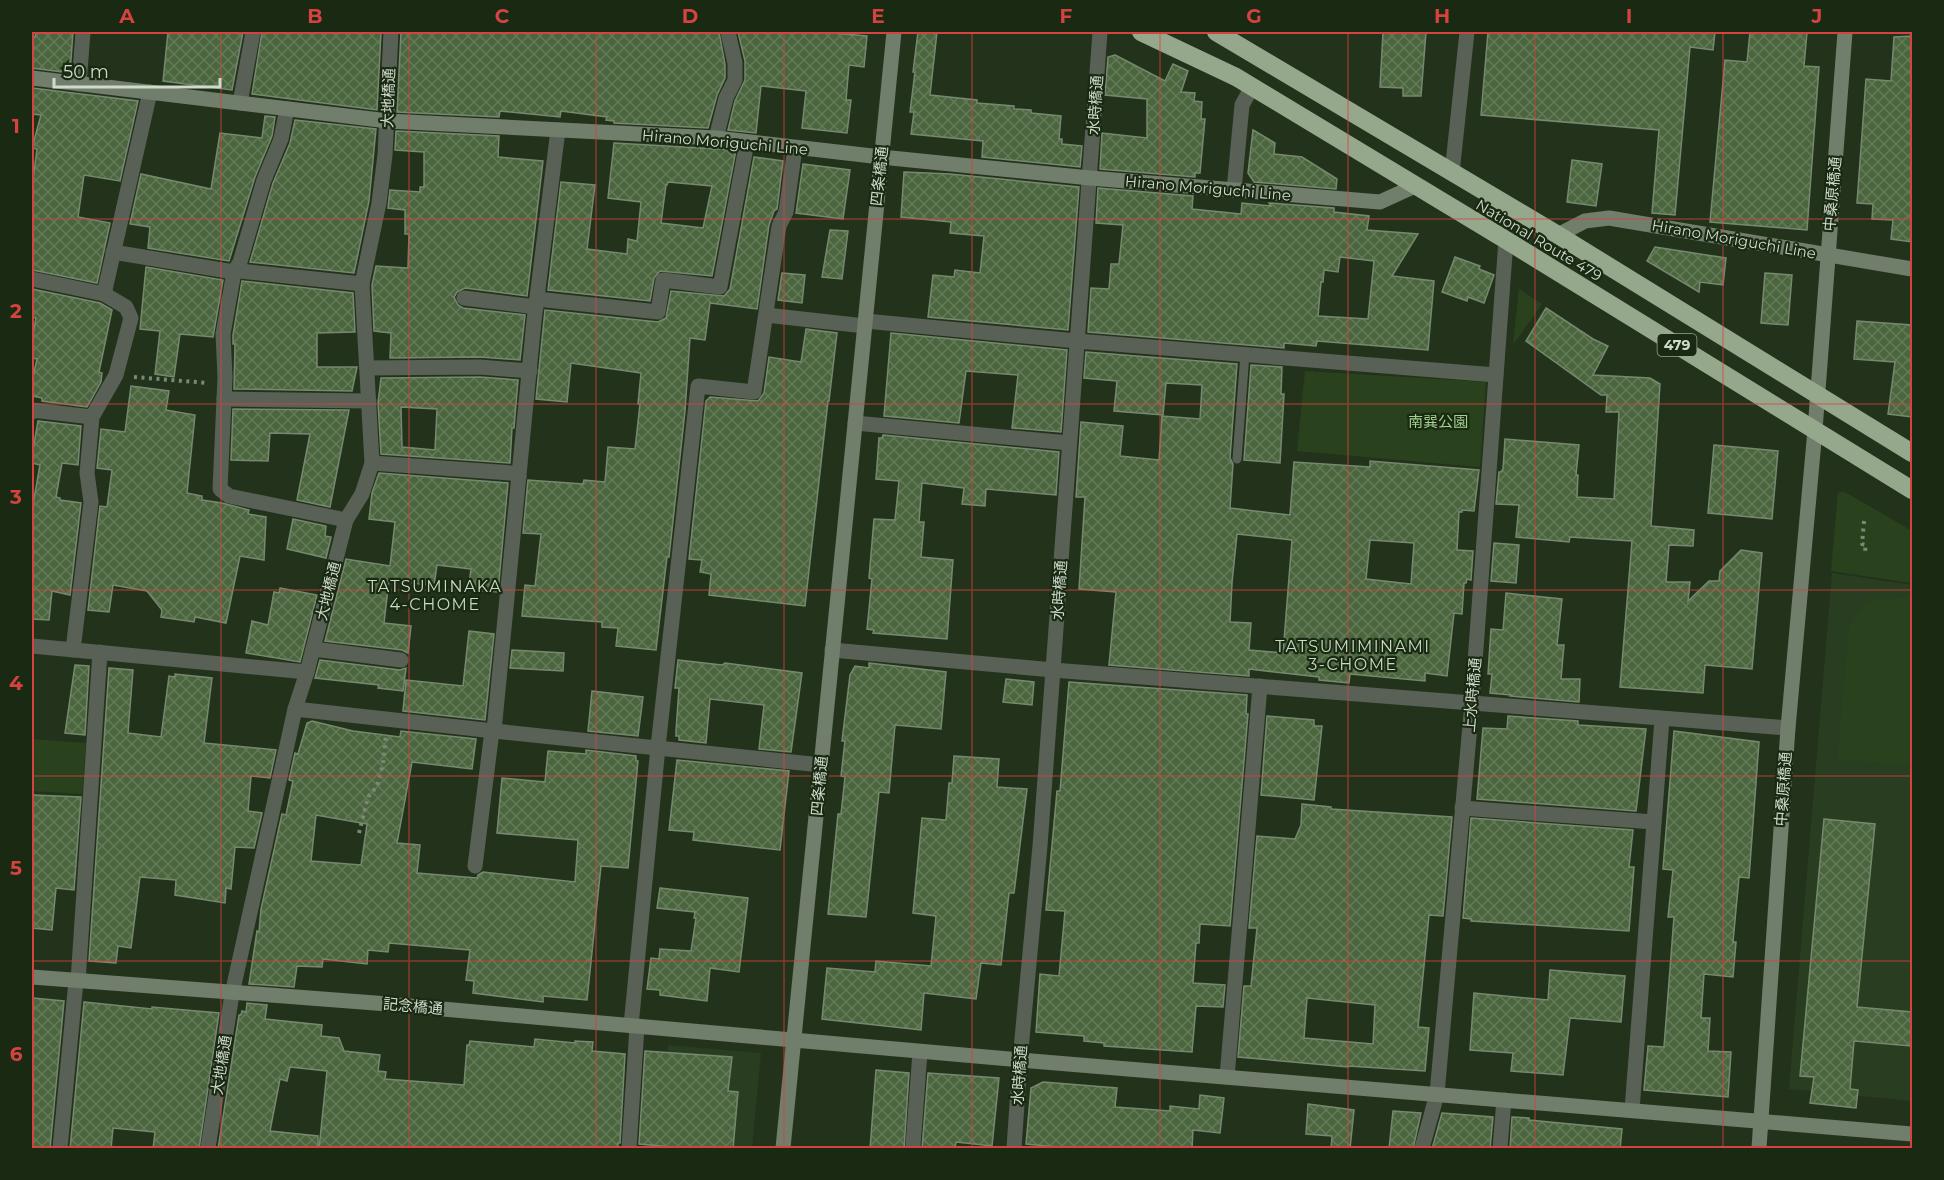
<svg xmlns="http://www.w3.org/2000/svg" width="1944" height="1180" viewBox="0 0 1944 1180" font-family="Montserrat,'Noto Sans JP',sans-serif">
  <style>
    .built { fill: #293d20 }
    .green { fill: #29421d }
    .building { fill: url(#building-cross-hatch); stroke: #76896e; stroke-width: 1.5; fill-rule: evenodd }
    .lines { fill: none; stroke-linecap: round; stroke-linejoin: round }
    .path { stroke: #7b8875; stroke-width: 4; stroke-dasharray: 3 4.5; stroke-linecap: butt }
    .lane { stroke: #596156; stroke-width: 9 }
    .street { stroke: #596156; stroke-width: 15 }
    .secondary { stroke: #717e6c; stroke-width: 15 }
    .highway { stroke: #95a88c; stroke-width: 18 }
    .grid { fill: none; stroke: #d54340; stroke-width: 1.5; stroke-opacity: 0.55 }
    .labels { text-anchor: middle; dominant-baseline: central; stroke-width: 4.5; stroke-linejoin: round; paint-order: stroke }
    .shield { fill: #192912; stroke: #98a594; stroke-width: 1.5 }
    .shield-label { font-size: 14px; font-weight: bold; fill: #cfdacb }
    .street-label { font-size: 15px; fill: #cfdacb; stroke: #192912 }
    .park-label { font-size: 15px; fill: #a3cf8f; stroke: #192912 }
    .neighbourhood-label { font-size: 16px; letter-spacing: 1.5px; fill: #c8dcbf; stroke: #192912 }
    .neatline { fill: none; stroke: #d54340; stroke-width: 2 }
    .grid-label { font-size: 20px; text-anchor: middle; font-weight: bold; fill: #d54340 }
  </style>
  <defs>
    <pattern id="building-cross-hatch" width="8" height="8" patternUnits="userSpaceOnUse" patternTransform="scale(1.5)"><rect width="8" height="8" fill="#4b663f"/><path d="M0 0l8 8M0 8l8-8" fill="none" stroke="#647b59"/></pattern>
  </defs>
  <rect width="100%" height="100%" fill="#23331b"/>
  <g class="built">
    <polygon points="1832,573 1912,585 1912,1101 1789,1089"/>
    <polygon points="668,1045 761,1053 752,1148 658,1148"/>
  </g>
  <g class="green">
    <polygon points="1519,289 1542,304 1513,345"/>
    <polygon points="1305,371 1486,382 1480,467 1297,451"/>
    <polygon points="1838,492 1845,492 1912,531 1912,583 1831,571"/>
    <polygon points="1912,597 1912,765 1837,759 1849,628 1867,601"/>
    <polygon points="32,739 86,743 82,794 32,791"/>
  </g>
  <g class="building">
    <polygon points="36,32 73,32 70,73 32,68 32,37 35,37"/>
    <polygon points="168,32 243,32 232,90 163,81"/>
    <polygon points="262,32 381,32 377,110 252,94"/>
    <polygon points="401,32 719,32 725,64 725,78 717,95 708,128 614,123 614,121 606,120 607,117 561,111 560,117 500,111 499,117 397,112"/>
    <polygon points="738,32 822,32 867,36 864,67 849,65 846,100 851,100 847,133 802,128 806,91 761,86 756,133 728,130 735,101 745,80 745,61"/>
    <polygon points="918,32 937,32 930,95 977,100 977,103 1014,106 1014,109 1031,110 1031,113 1061,116 1059,139 1062,139 1062,144 1082,146 1080,167 982,157 983,141 911,134 914,112 910,112 915,72 913,72"/>
    <polygon points="1383,32 1426,32 1421,96 1403,96 1403,88 1380,87"/>
    <polygon points="1488,32 1715,32 1713,50 1690,47 1675,215 1652,213 1659,130 1481,115"/>
    <polygon points="1750,32 1807,32 1804,66 1819,67 1807,230 1710,222 1725,60 1747,62"/>
    <polygon points="1912,36 1912,242 1891,239 1893,220 1872,219 1873,204 1857,203 1866,79 1891,81 1894,37"/>
    <polygon points="1115,55 1165,81 1173,64 1188,71 1181,92 1195,93 1194,101 1202,102 1201,119 1205,119 1200,173 1195,173 1195,177 1100,169 1102,133 1147,138 1147,99 1105,95 1108,57"/>
    <polygon points="32,88 138,101 120,181 84,175 78,217 110,223 97,283 32,270 32,187 37,149 32,148 41,115 32,114"/>
    <polygon points="265,116 275,117 272,136 255,177 229,261 148,248 150,227 130,224 141,174 211,189 220,133 262,138"/>
    <polygon points="295,120 376,129 369,201 354,273 250,262 273,183 290,143"/>
    <polygon points="1253,130 1275,143 1274,154 1302,157 1337,179 1336,189 1254,182 1248,173"/>
    <polygon points="396,131 499,136 498,157 543,161 527,296 465,288 457,292 454,297 458,305 463,308 525,315 520,360 480,357 390,358 391,333 374,331 372,285 376,266 408,268 409,234 405,234 405,210 388,208 390,190 420,192 420,187 424,187 424,152 395,150"/>
    <path d="M614,143L736,150L712,276L660,271L654,278L650,301L548,290L561,182L595,185L587,249L627,254L628,239L637,241L641,202L608,198ZM668,182L712,186L703,228L661,223L666,185H667Z"/>
    <polygon points="754,157 783,161 777,209 774,211 769,225 757,309 710,303 705,340 690,338 685,411 669,557 667,557 656,650 616,646 618,628 602,627 602,622 522,616 525,585 535,586 541,534 523,533 528,480 583,484 584,480 605,482 608,447 635,449 640,404 638,404 641,373 571,363 567,402 536,399 545,310 658,322 666,318 671,291 724,296 730,289"/>
    <polygon points="1572,160 1602,164 1596,206 1567,202"/>
    <polygon points="803,164 850,170 843,219 796,213"/>
    <polygon points="904,172 950,174 1079,187 1068,330 928,317 933,275 954,277 955,270 980,273 984,236 950,233 951,222 901,217"/>
    <path d="M1098,188L1193,196L1192,209L1241,214L1242,203L1271,206L1269,203L1334,208V212L1369,216L1367,230L1418,234L1392,276L1434,281L1428,350L1317,341L1316,346L1284,343V348L1088,332L1091,288L1109,289L1111,264H1119L1123,225L1096,223ZM1340,257L1374,261L1368,319L1318,316L1321,282H1323L1324,270L1338,272Z"/>
    <polygon points="830,230 848,231 842,279 822,277"/>
    <polygon points="1655,247 1726,258 1723,285 1700,282 1699,292 1647,261"/>
    <polygon points="1455,257 1480,266 1479,269 1494,275 1484,303 1468,297 1467,301 1442,292"/>
    <polygon points="146,267 223,280 213,337 180,334 174,377 155,374 160,331 140,329"/>
    <polygon points="782,273 805,275 802,303 778,300"/>
    <polygon points="1765,273 1792,275 1788,325 1761,323"/>
    <polygon points="242,281 353,293 355,332 317,333 317,367 357,367 352,391 234,389 235,344 233,344 233,335"/>
    <polygon points="32,289 100,303 112,310 99,372 102,373 101,382 87,407 42,401 42,398 32,396 32,381 37,359 32,358 32,340 36,318 32,317"/>
    <polygon points="1546,308 1593,339 1608,346 1593,375 1650,378 1660,384 1651,526 1694,530 1693,546 1669,545 1666,582 1690,582 1688,601 1709,581 1719,581 1720,571 1741,550 1762,553 1752,669 1705,665 1703,693 1620,687 1632,541 1570,537 1569,542 1516,537 1519,505 1496,504 1499,472 1501,472 1503,469 1505,439 1579,445 1576,475 1578,475 1577,497 1614,499 1619,412 1606,412 1607,395 1601,395 1526,341"/>
    <polygon points="1857,321 1912,325 1912,417 1888,414 1895,362 1854,359"/>
    <polygon points="806,329 837,333 829,401 828,401 805,606 709,595 711,574 700,572 702,560 689,559 706,401 710,397 758,401 764,393 769,357 801,362"/>
    <polygon points="891,333 1067,350 1061,432 1012,428 1018,375 966,371 959,423 884,416"/>
    <path d="M1086,352L1237,364L1230,458L1233,464L1230,508L1290,515L1294,462L1370,467V461L1479,470L1474,511L1462,510V512H1459L1457,550L1473,551L1471,580L1467,579L1466,583H1464L1462,614L1454,613L1447,676L1425,673V681L1350,674L1349,683L1319,680V677L1249,669V676L1109,665L1116,592L1079,589L1085,497H1076L1081,422L1123,426L1120,456L1159,460L1162,416L1200,419L1202,385L1166,383L1163,415L1114,411L1117,381L1084,378ZM1237,534L1292,540L1283,653L1249,650L1251,623L1230,622L1232,583ZM1370,540L1414,543L1411,584L1366,579Z"/>
    <polygon points="1251,365 1282,367 1281,394 1284,394 1280,463 1244,460"/>
    <path d="M480,377L518,380L514,428H512L510,463L381,454L378,403L381,378ZM401,407L437,409L435,450L402,447Z"/>
    <polygon points="131,386 169,391 166,410 195,415 187,493 202,496 202,500 222,503 249,510 248,514 266,517 264,560 240,556 226,623 195,617 194,622 161,617 162,610 147,591 113,585 109,612 88,610 100,506 107,507 112,470 97,468 101,429 125,432"/>
    <polygon points="233,409 349,410 330,507 297,500 310,434 270,433 268,461 231,460"/>
    <polygon points="38,421 81,426 78,465 62,463 56,497 60,498 60,500 81,503 70,595 52,591 49,620 32,619 32,510 40,465 32,463 32,455"/>
    <polygon points="883,435 1059,452 1056,495 986,489 985,506 962,504 964,488 922,483 919,522 924,522 921,557 953,560 947,639 873,633 874,630 867,629 872,579 869,578 874,519 895,520 899,481 876,479 879,438 882,438"/>
    <polygon points="1714,445 1778,451 1772,519 1708,513"/>
    <polygon points="379,473 508,483 498,592 473,590 473,584 469,584 471,569 437,565 434,586 389,580 384,623 411,626 408,653 402,650 325,641 346,559 390,566 395,522 369,519 372,493"/>
    <polygon points="293,519 326,526 325,536 331,537 326,558 287,549"/>
    <polygon points="1494,543 1519,545 1516,583 1491,581"/>
    <polygon points="280,588 317,595 300,662 246,653 252,621 268,625 274,592 279,593"/>
    <polygon points="1506,593 1562,599 1557,645 1564,645 1561,679 1580,679 1579,702 1510,696 1511,695 1490,693 1492,674 1488,674 1491,629 1503,630"/>
    <polygon points="469,631 494,634 485,720 403,711 406,680 463,686"/>
    <polygon points="512,650 564,653 563,671 510,668"/>
    <polygon points="320,660 400,670 406,668 403,691 378,688 379,685 315,678"/>
    <polygon points="678,660 722,665 725,663 802,673 791,752 759,749 764,705 710,699 706,743 679,740 679,736 676,736 676,731 679,688 675,688"/>
    <polygon points="869,663 946,672 941,729 895,725 889,793 879,792 866,917 828,914 838,814 841,814 845,777 841,776 845,741 842,741 850,675 855,666 869,668"/>
    <polygon points="75,665 89,666 85,735 65,733"/>
    <polygon points="109,668 133,670 128,733 161,737 169,676 175,677 175,674 212,678 204,743 276,750 270,778 251,776 248,811 262,813 254,848 235,847 231,889 226,888 225,903 175,895 176,880 140,877 131,948 118,946 116,963 89,961"/>
    <polygon points="1006,679 1034,682 1032,705 1003,702"/>
    <polygon points="1069,682 1247,695 1246,714 1248,714 1230,926 1200,924 1199,943 1196,943 1193,983 1225,985 1223,1007 1196,1006 1192,1052 1104,1046 1104,1043 1084,1041 1084,1036 1036,1032 1040,974 1059,976 1065,911 1046,910 1057,791 1060,791"/>
    <polygon points="592,691 643,697 638,736 588,731"/>
    <polygon points="1267,716 1314,720 1314,726 1322,726 1314,800 1261,795"/>
    <polygon points="1508,716 1578,721 1578,725 1646,729 1636,811 1477,799 1483,728 1507,729"/>
    <path d="M312,721L353,731L400,737L401,731L476,739L472,769L412,762L397,843L420,845L417,873L477,878L478,875L483,872L575,882L578,840L497,833L502,778L545,782L548,751L586,754V750L636,756V761H638L628,868L601,866L587,1000L543,996V1002L473,993L474,981L466,980L470,950L389,943L388,952L368,950L367,964L323,959L322,967L297,966L294,987L249,984L257,931L259,932L261,909L282,814L286,815L293,781L289,780L295,753L298,754L307,723ZM316,815L367,824L361,865L311,861Z"/>
    <polygon points="1674,731 1759,742 1749,878 1739,877 1733,942 1736,942 1733,977 1704,974 1701,1018 1710,1018 1708,1051 1731,1052 1728,1097 1644,1090 1648,1046 1664,1047 1674,917 1668,917 1673,870 1663,869"/>
    <polygon points="954,756 999,759 997,787 1027,789 1014,893 1009,893 1001,965 981,963 976,999 924,993 921,1030 822,1019 827,968 875,972 876,961 931,966 936,916 913,913 922,818 946,820 949,783 952,783"/>
    <polygon points="677,760 789,771 780,850 693,840 694,832 669,830"/>
    <polygon points="33,795 81,797 74,890 56,888 52,930 32,928"/>
    <path d="M1302,804L1331,807V809L1452,817L1443,916L1429,915L1418,1027L1429,1028L1425,1071L1348,1066V1067L1238,1057L1244,986H1251L1257,928H1249L1257,836L1295,839L1301,825ZM1307,998L1375,1005L1373,1044L1304,1038Z"/>
    <polygon points="1471,818 1633,830 1629,867 1634,867 1629,931 1471,921 1471,919 1463,918"/>
    <polygon points="1824,819 1875,824 1857,1007 1912,1012 1911,1046 1854,1041 1850,1089 1858,1090 1856,1108 1810,1103 1814,1077 1800,1076"/>
    <polygon points="660,888 748,898 739,972 710,968 707,1001 660,995 660,990 647,989 651,958 659,959 660,949 691,951 696,918 694,918 695,912 657,908"/>
    <polygon points="1550,970 1625,976 1621,1022 1570,1018 1563,1075 1511,1071 1513,1053 1470,1050 1474,993 1548,1000"/>
    <polygon points="33,998 64,1001 50,1149 32,1149 32,1014"/>
    <polygon points="84,1002 152,1009 152,1007 219,1013 199,1149 153,1149 155,1132 113,1128 111,1149 70,1149"/>
    <polygon points="247,1003 267,1005 265,1019 322,1025 321,1036 339,1038 344,1051 380,1055 378,1071 386,1072 385,1079 464,1085 467,1045 469,1045 470,1041 534,1047 535,1039 575,1043 575,1041 593,1042 592,1051 625,1054 620,1143 618,1143 618,1149 319,1149 327,1071 290,1067 287,1081 280,1079 270,1131 318,1136 318,1149 218,1149 239,1015 241,1015 242,1011 246,1012"/>
    <polygon points="645,1051 732,1057 728,1091 738,1092 733,1149 671,1149 671,1147 639,1144"/>
    <polygon points="876,1070 909,1073 904,1149 870,1149"/>
    <polygon points="928,1073 999,1078 992,1146 956,1142 955,1149 922,1149"/>
    <polygon points="1043,1082 1117,1088 1115,1107 1170,1111 1170,1106 1199,1109 1200,1095 1224,1098 1220,1133 1193,1130 1192,1149 1078,1149 1026,1144 1031,1088"/>
    <polygon points="1308,1104 1354,1110 1350,1149 1331,1149 1332,1136 1306,1134"/>
    <polygon points="1393,1111 1421,1113 1413,1149 1389,1149"/>
    <polygon points="1442,1113 1493,1117 1490,1149 1432,1149"/>
    <polygon points="1512,1117 1529,1118 1529,1120 1622,1129 1620,1149 1510,1149"/>
  </g>
  <g class="lines">
    <g class="path">
      <polyline points="134,377 208,383"/>
      <polyline points="1864,521 1862,544 1866,545 1865,551"/>
      <polyline points="359,833 368,797 377,786 383,764 386,735"/>
    </g>
    <polyline class="lane" points="1237,459 1245,354"/>
    <g class="street">
      <polyline points="79,84 83,32"/>
      <polyline points="240,103 253,32"/>
      <polyline points="287,109 281,139 264,180 240,262 234,272 223,334 225,377 220,489 229,496 346,520"/>
      <polyline points="716,138 726,98 735,80 735,63 728,32"/>
      <polyline points="1452,173 1467,32"/>
      <polyline points="1234,190 1242,105 1252,87"/>
      <polyline points="113,252 234,272 240,271 362,284"/>
      <polyline points="32,279 104,294 126,307 131,318 116,375 92,417 87,473 91,502 73,650"/>
      <polyline points="104,294 150,92"/>
      <polyline points="464,298 536,307"/>
      <polyline points="537,299 658,312 663,280 720,287 747,142"/>
      <polyline points="766,315 865,326"/>
      <polyline points="865,321 1077,341 1496,375"/>
      <polyline points="367,368 480,367 530,371"/>
      <polyline points="224,399 369,401"/>
      <polyline points="32,412 32,410 92,417"/>
      <polyline points="855,423 1069,443"/>
      <polyline points="372,463 512,473 519,477"/>
      <polyline points="32,646 307,672"/>
      <polyline points="313,649 401,660"/>
      <polyline points="832,650 1053,670 1788,728"/>
      <polyline points="295,709 494,731 821,765"/>
      <polyline points="494,731 534,321 558,130"/>
      <polyline points="1462,808 1654,822"/>
      <polyline points="475,866 492,731"/>
      <polyline points="78,981 100,652"/>
      <polyline points="631,1026 658,747 698,386 754,392 779,226 786,212 795,148"/>
      <polyline points="1227,1077 1260,686"/>
      <polyline points="1632,1110 1662,719"/>
      <polyline points="913,1146 920,1052"/>
      <polyline points="60,1148 76,981"/>
      <polyline points="208,1148 232,994 295,709 307,672 346,520 362,494 372,463 362,284 379,203 385,155 391,32"/>
      <polyline points="629,1148 637,1027"/>
      <polyline points="1014,1148 1020,1060 1040,846 1100,32"/>
      <polyline points="1422,1148 1437,1094 1472,703 1506,240"/>
      <polyline points="1500,1148 1504,1100"/>
    </g>
    <g class="secondary">
      <polyline points="32,78 388,121 716,138 881,157 1090,178 1380,202 1415,186"/>
      <polyline points="1558,235 1585,221 1609,218 1912,269"/>
      <polyline points="32,977 375,1003 1020,1060 1912,1134"/>
      <polyline points="783,1148 894,32"/>
      <polyline points="1759,1148 1788,728 1815,430 1845,32"/>
    </g>
    <g class="highway">
      <polyline points="1141,32 1236,77 1506,240 1912,490"/>
      <polyline points="1216,32 1558,235 1912,453"/>
    </g>
  </g>
  <path class="grid" d="M221,32V1148M409,32V1148M596,32V1148M784,32V1148M972,32V1148M1160,32V1148M1348,32V1148M1535,32V1148M1723,32V1148M32,219H1912M32,404H1912M32,590H1912M32,776H1912M32,961H1912"/>
  <g class="labels">
    <rect class="shield" x="1657.5" y="334" width="39" height="22" rx="4.5"/>
    <g class="shield-label">
      <text x="1677" y="345">479</text>
    </g>
    <g class="street-label">
      <text transform="translate(388 98) rotate(-88)">大地橋通</text>
      <text transform="translate(1095 105) rotate(-86)">水時橋通</text>
      <text transform="translate(725 142) rotate(5)">Hirano Moriguchi Line</text>
      <text transform="translate(879 176) rotate(-84)">四条橋通</text>
      <text transform="translate(1208 188) rotate(5)">Hirano Moriguchi Line</text>
      <text transform="translate(1832 194) rotate(-85)">中桑原橋通</text>
      <text transform="translate(1734 239) rotate(10)">Hirano Moriguchi Line</text>
      <text transform="translate(1539 240) rotate(31)">National Route 479</text>
      <text transform="translate(1059 590) rotate(-86)">水時橋通</text>
      <text transform="translate(328 591) rotate(-76)">大地橋通</text>
      <text transform="translate(1472 695) rotate(-85)">上水時橋通</text>
      <text transform="translate(819 786) rotate(-85)">四条橋通</text>
      <text transform="translate(1783 789) rotate(-86)">中桑原橋通</text>
      <text transform="translate(413 1006) rotate(5)">記念橋通</text>
      <text transform="translate(221 1065) rotate(-81)">大地橋通</text>
      <text transform="translate(1019 1075) rotate(-86)">水時橋通</text>
    </g>
    <g class="park-label">
      <text x="1438" y="421">南巽公園</text>
    </g>
    <g class="neighbourhood-label">
      <text x="435" y="586">TATSUMINAKA<tspan x="435" dy="18">4-CHOME</tspan></text>
      <text x="1353" y="646">TATSUMIMINAMI<tspan x="1353" dy="18">3-CHOME</tspan></text>
    </g>
  </g>
  <rect width="1944" height="1180" fill="none" stroke="#192912" stroke-width="66"/>
  <path d="M54 78v9h166v-9" fill="none" stroke="#cfdacb" stroke-width="3"/>
  <text x="63" y="78" font-size="18" fill="#cfdacb" stroke="#192912" stroke-width="4.5" paint-order="stroke">50 m</text>
  <rect x="33" y="33" width="1878" height="1114" class="neatline"/>
  <g class="grid-label">
    <text x="127" y="23">A</text>
    <text x="315" y="23">B</text>
    <text x="502" y="23">C</text>
    <text x="690" y="23">D</text>
    <text x="878" y="23">E</text>
    <text x="1066" y="23">F</text>
    <text x="1254" y="23">G</text>
    <text x="1442" y="23">H</text>
    <text x="1629" y="23">I</text>
    <text x="1817" y="23">J</text>
    <text x="16" y="133">1</text>
    <text x="16" y="318">2</text>
    <text x="16" y="504">3</text>
    <text x="16" y="690">4</text>
    <text x="16" y="875">5</text>
    <text x="16" y="1061">6</text>
  </g>
</svg>
